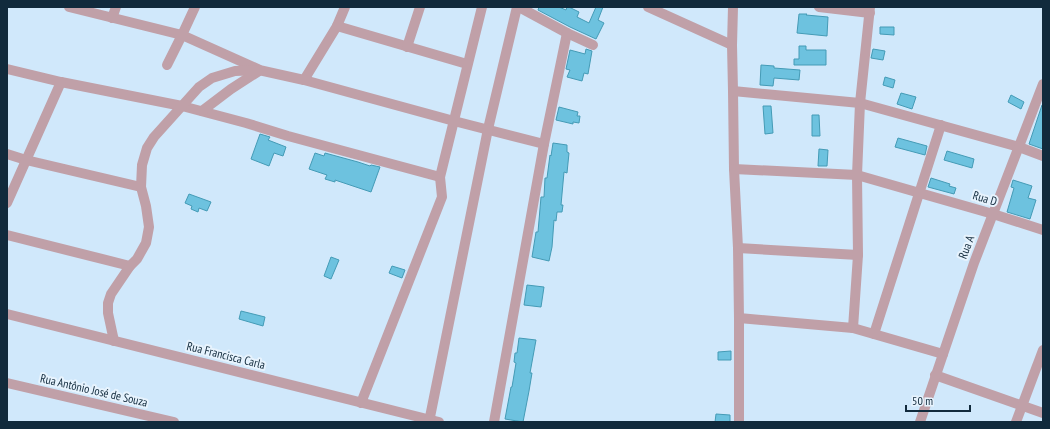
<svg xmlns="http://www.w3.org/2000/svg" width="1050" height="429" viewBox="0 0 1050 429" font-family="'PT Sans Narrow',sans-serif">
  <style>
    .building { fill: #6dc2df; stroke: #449bb6 }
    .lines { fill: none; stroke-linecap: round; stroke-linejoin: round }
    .minor { stroke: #c0a0a8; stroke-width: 10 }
    .labels { text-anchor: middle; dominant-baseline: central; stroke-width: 4; stroke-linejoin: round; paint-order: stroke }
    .street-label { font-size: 12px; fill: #112a3c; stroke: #e7f3fd }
  </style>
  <rect width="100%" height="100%" fill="#d0e8fb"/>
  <g class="building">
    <polygon points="539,7 559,7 566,10 567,7 569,7 579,12 577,17 589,23 596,7 603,7 598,20 604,23 596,39 570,27 538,10"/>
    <polygon points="799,14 807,14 806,15 828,17 827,36 797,33"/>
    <polygon points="880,27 894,27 894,35 880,34"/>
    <polygon points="799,46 806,46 806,50 826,50 826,65 794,65 794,59 799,59"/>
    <polygon points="586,49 592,51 588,74 584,73 582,81 567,77 570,70 566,69 570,50 585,54"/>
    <polygon points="873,49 885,51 883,60 871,58"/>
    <polygon points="761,65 774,66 774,68 800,70 799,80 774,78 773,86 760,85"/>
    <polygon points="885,77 895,80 893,88 883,85"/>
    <polygon points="901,93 916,97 912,109 897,104"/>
    <polygon points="1011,95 1024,102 1021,109 1008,102"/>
    <polygon points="1042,105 1043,105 1043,149 1029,144"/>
    <polygon points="763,106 771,106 773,133 765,134"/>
    <polygon points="559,107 578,112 577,116 580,116 579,123 573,122 573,124 556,120"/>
    <polygon points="812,115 819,115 820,136 812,136"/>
    <polygon points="260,134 270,137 268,140 286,147 283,156 274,153 269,166 251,159"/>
    <polygon points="898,138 927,146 925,155 895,147"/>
    <polygon points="553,143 567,145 567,152 569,153 567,173 564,172 561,205 563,205 562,212 557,212 556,221 554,220 552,247 549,261 532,257 536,232 538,232 541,197 544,197 545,178 547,178 550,155 551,156"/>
    <polygon points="819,149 828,150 827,166 818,166"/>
    <polygon points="947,151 974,159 972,168 944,160"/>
    <polygon points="315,153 324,156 325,153 358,162 370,166 371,165 380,167 371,192 335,180 335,182 325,179 327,175 309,169"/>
    <polygon points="931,178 950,184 949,186 956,188 954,194 928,187"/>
    <polygon points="1013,180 1032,186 1028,198 1036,200 1030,219 1007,212 1014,188 1011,187"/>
    <polygon points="189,194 211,202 207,211 199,208 198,212 191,209 192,206 185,203"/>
    <polygon points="331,257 339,260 331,279 324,276"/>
    <polygon points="392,266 405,270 402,278 389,273"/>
    <polygon points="527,285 544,287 541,307 524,305"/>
    <polygon points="241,311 265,317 263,326 239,319"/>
    <polygon points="519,338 536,340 530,373 532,373 529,391 523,422 505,419 511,387 512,387 516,363 514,362 515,353 517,353"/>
    <polygon points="731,351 731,360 718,360 718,352"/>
    <polygon points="716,414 730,415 730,422 715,422"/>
  </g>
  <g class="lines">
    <g class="minor">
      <polyline points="69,7 182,35 258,69"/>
      <polyline points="519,7 567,33 593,45"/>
      <polyline points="648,7 732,45"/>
      <polyline points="733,7 732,45 733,91 734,169 738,248 739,318 739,422"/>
      <polyline points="819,7 870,13"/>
      <polyline points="112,18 116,7"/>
      <polyline points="337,26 467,64"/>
      <polyline points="407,47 420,7"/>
      <polyline points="167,65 182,35 195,7"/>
      <polyline points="7,69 61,82 182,106 246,123 288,136 440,177"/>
      <polyline points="304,80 337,26 345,7"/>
      <polyline points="733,91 860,103 1019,147 1043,156"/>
      <polyline points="202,111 231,89 259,71"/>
      <polyline points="7,154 26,160 141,187"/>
      <polyline points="734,169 857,175 993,214 1043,230"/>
      <polyline points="7,203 61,82"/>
      <polyline points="7,235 130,266"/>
      <polyline points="738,248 858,255"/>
      <polyline points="7,314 439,422"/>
      <polyline points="739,318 853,328 943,354"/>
      <polyline points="853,328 858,255 857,175 860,103 870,7"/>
      <polyline points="874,334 941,125"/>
      <polyline points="114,341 108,313 108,303 111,294 130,266 137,259 146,243 149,227 146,206 141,187 142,165 147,148 154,137 199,87 212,78 235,71 259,70 304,80 454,121 544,144"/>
      <polyline points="935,375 1043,413"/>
      <polyline points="7,383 174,422"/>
      <polyline points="361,403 442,197 440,177 482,7"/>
      <polyline points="429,422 488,129 517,7"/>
      <polyline points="494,422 544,144 567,33"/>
      <polyline points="920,422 974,263 1043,84"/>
      <polyline points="1016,422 1043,350"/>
    </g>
  </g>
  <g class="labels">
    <g class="street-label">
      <text transform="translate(985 198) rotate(17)">Rua D</text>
      <text transform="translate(966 247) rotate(-69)">Rua A</text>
      <text transform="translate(226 355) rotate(14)">Rua Francisca Carla</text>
      <text transform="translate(94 390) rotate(13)">Rua Antônio José de Souza</text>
    </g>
  </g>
  <rect width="1050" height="429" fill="none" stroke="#112a3c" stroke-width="16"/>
  <path d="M906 405v6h64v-6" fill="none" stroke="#112a3c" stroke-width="2"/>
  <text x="912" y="405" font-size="12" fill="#112a3c" stroke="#e7f3fd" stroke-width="3" paint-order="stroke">50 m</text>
</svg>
